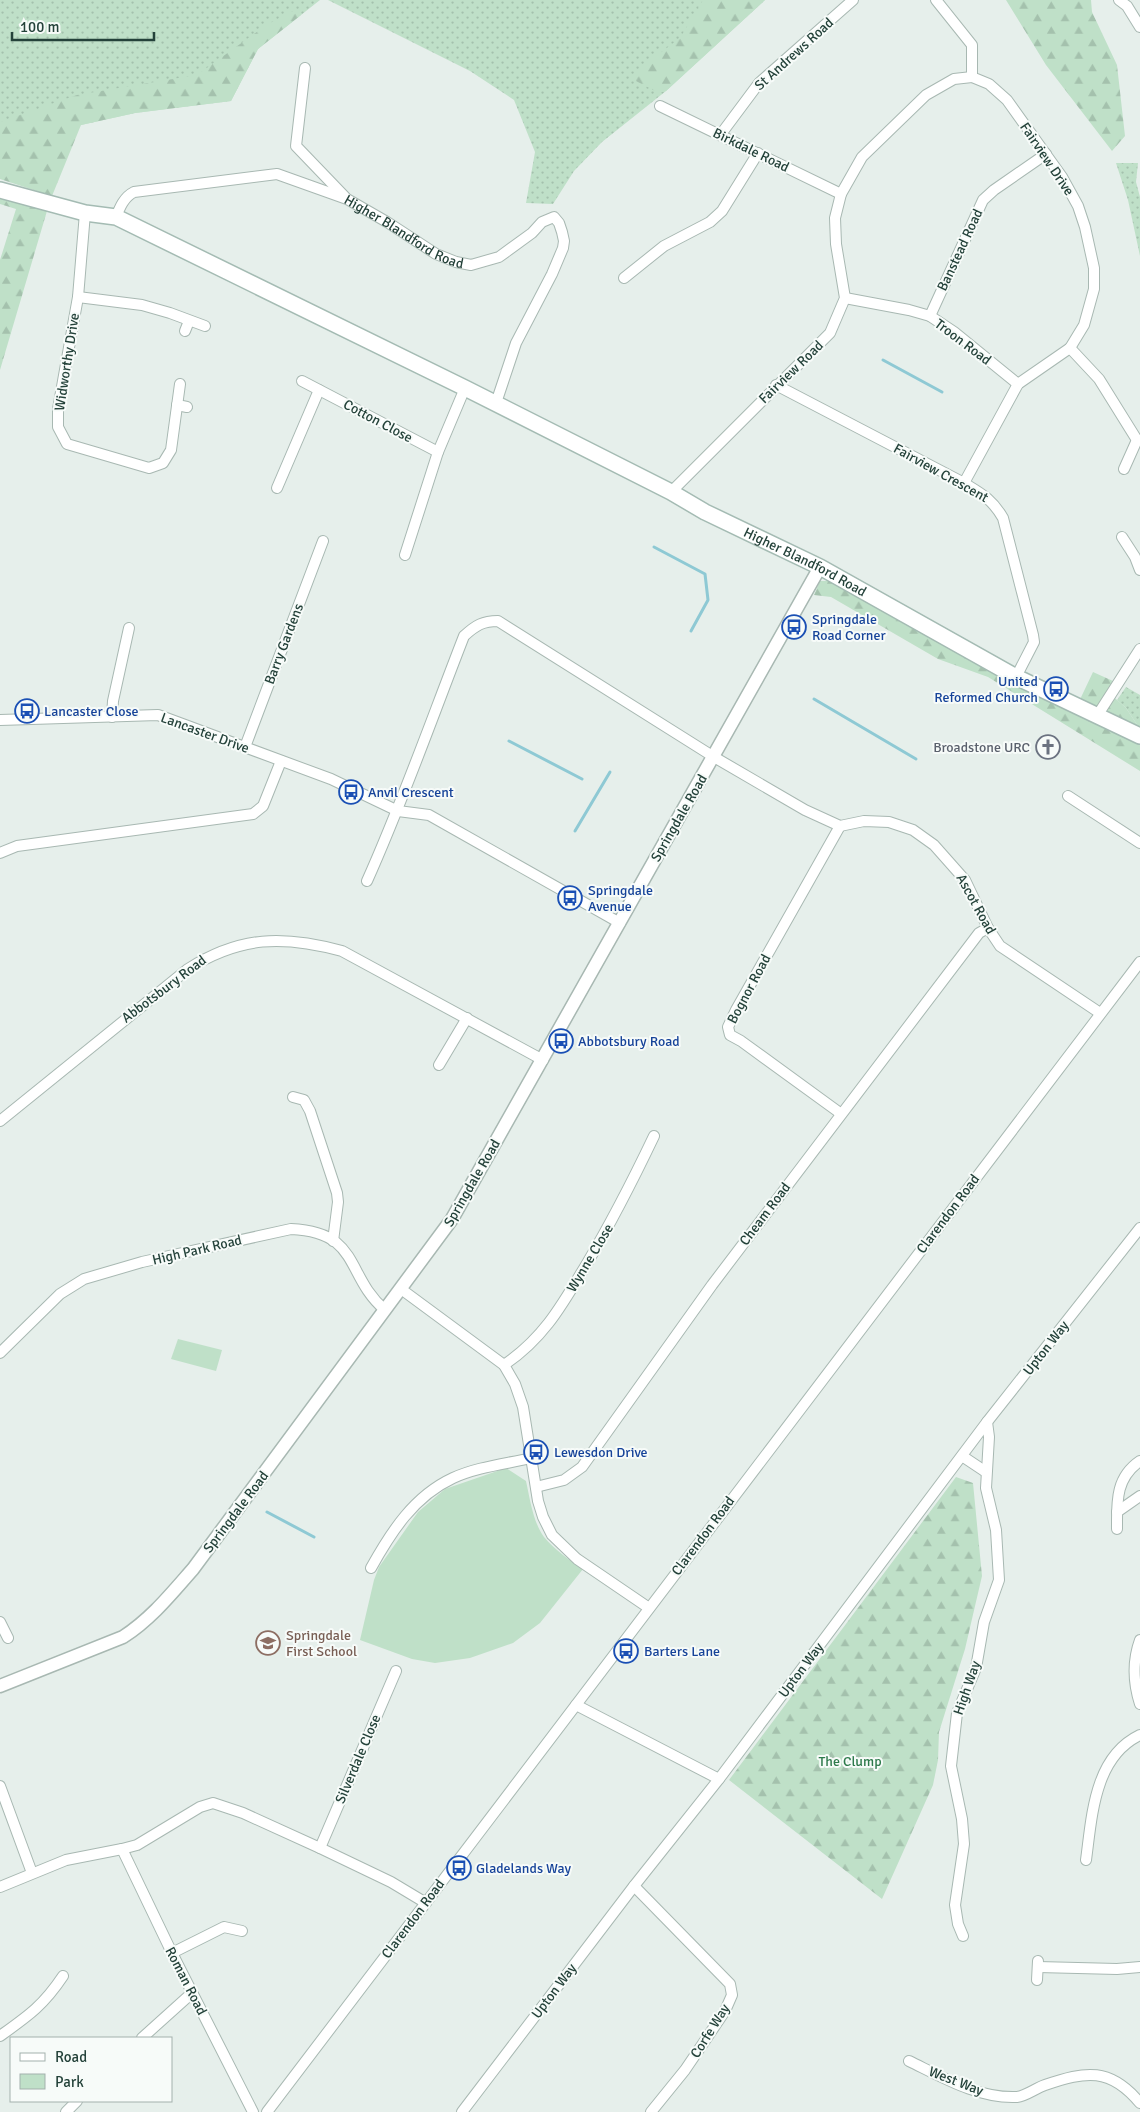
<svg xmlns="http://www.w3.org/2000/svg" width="1140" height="2112" viewBox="0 0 1140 2112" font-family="Signika,sans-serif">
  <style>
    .grass { fill: url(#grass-dots) }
    .forest { fill: url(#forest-firs) }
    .park { fill: #bfe0c8 }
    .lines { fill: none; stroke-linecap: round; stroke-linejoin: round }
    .stream { stroke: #8ec9d4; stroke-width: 3 }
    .minor-casing { stroke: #a8b8b2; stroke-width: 12 }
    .tertiary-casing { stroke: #a8b8b2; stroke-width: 15 }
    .secondary-casing { stroke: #a4bbb3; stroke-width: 18 }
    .minor { stroke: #fff; stroke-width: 10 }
    .tertiary { stroke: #fff; stroke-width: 12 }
    .secondary { stroke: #fff; stroke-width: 15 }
    .labels { text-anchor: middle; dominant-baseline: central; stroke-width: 4; stroke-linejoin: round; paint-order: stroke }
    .street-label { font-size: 14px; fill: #24423a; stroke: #f7fbf9 }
    .transit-label { font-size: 14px; fill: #164399; stroke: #f7fbf9; text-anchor: start }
    .worship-label { font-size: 14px; fill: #5b616d; stroke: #f7fbf9; text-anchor: end }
    .education-label { font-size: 14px; fill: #785e54; stroke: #f7fbf9; text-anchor: start }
    .park-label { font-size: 14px; fill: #2d7a4b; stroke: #f7fbf9 }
  </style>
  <defs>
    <pattern id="grass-dots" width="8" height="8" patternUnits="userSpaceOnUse" patternTransform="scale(1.25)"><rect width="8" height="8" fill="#bfe0c8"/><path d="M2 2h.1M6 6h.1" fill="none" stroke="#a4c1ad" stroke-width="1.8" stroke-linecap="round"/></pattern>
    <pattern id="forest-firs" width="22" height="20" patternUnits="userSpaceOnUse" patternTransform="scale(1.25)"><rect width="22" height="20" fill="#bfe0c8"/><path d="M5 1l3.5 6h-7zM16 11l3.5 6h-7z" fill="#a4c1ad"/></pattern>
  </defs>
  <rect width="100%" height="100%" fill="#e6efeb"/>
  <g class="grass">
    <polygon points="0,0 320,0 258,49 231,101 135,113 81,125 0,137"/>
    <polygon points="328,0 765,0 666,91 602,142 574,171 553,204 526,203 535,152 514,100 470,71"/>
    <polygon points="1116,163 1138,163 1136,182 1140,197 1140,256 1128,200"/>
    <polygon points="1126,687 1140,695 1140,729 1126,708 1117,700"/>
  </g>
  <g class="forest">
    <polygon points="703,0 765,0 666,91 659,93 636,81 635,72 680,38"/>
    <polygon points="1006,0 1091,0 1092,12 1117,65 1125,136 1112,151 1046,65"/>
    <polygon points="297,9 301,15 258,49 231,101 135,113 81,125 52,196 0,179 0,122 77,95 197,75 268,24"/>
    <polygon points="0,198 47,211 0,370 0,260 16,209 0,204"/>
    <polygon points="820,581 836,581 1075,710 1093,672 1113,681 1107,691 1126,708 1140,729 1140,771 988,677 938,659 831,597 814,595"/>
    <polygon points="956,1477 973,1483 982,1576 965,1649 939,1732 938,1760 933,1785 882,1899 729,1780"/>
  </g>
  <g class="park">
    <polygon points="178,1339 222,1350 216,1371 171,1359"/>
    <path d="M506,1468L526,1481C530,1499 533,1522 544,1537C554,1549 570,1561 583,1569L540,1623L513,1643L470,1658L435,1663L412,1659L360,1640L374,1580L379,1567L418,1512L445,1489Z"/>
  </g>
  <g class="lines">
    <g class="stream">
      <polyline points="883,360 942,392"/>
      <polyline points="654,547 705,574 708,600 691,631"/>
      <polyline points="814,699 916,759"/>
      <polyline points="509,741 582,779"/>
      <polyline points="575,831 610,772"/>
      <polyline points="267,1512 314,1537"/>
    </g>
    <g class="minor-casing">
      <g id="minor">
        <polyline points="936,0 972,45 972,77 989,84 1007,100 1062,177 1078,206 1085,227 1094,268 1094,289 1084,325 1070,348 1018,384 964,483"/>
        <polyline points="1119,0 1127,6 1140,27"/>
        <polyline points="305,68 296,146 345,197"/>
        <polyline points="660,106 841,194"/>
        <polyline points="721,134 759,83 853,0"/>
        <polyline points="85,213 78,297 58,409 58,427 67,444 149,468 163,463 171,450 180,384"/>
        <path id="s1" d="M116,217C120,207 124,197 134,192L277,174L347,199L387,222L436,254L456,262L471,265L499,257L532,233L542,222L554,217L559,223L562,232L564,241L563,248L552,274L516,343L496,403"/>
        <polyline points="624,278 664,246 710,222 722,211 758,153"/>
        <polyline points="78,297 142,305 170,313 205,326"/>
        <polyline points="845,298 909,310 930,316 954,332 1018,384"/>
        <polyline points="930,316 983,200 994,190 1046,154"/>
        <polyline points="185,331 189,321"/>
        <polyline points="1070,348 1099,379 1137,440 1140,440"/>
        <polyline points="302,381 438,452"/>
        <path d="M776,385L964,483C982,494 992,499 1003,518L1033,635L1034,642L1016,677"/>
        <polyline points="177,405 187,407"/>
        <polyline points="1124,469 1137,440"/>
        <polyline points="277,488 319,390"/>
        <polyline points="671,492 830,333 845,298 836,244 835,218 841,194 862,157 926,95 954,79 972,77"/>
        <polyline points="1122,537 1135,557 1140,570"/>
        <polyline points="405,555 438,452 465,388"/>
        <polyline points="1097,716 1140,649"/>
        <polyline points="112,717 113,701 129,628"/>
        <polyline points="0,720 158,715 331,779 398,811 429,815 620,923"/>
        <polyline points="245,747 323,541"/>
        <polyline points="1068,796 1140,843"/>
        <polyline points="840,826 736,1010 728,1027 730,1035 741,1041 840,1113"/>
        <polyline points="0,853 17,846 253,814 263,806 281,761"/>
        <path d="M367,881C403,801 432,718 464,636C476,625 483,621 498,621L714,757L805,810L840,826L864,821L889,822L913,830L934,845L965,880L988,928L1000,946L1100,1013"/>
        <polyline points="439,1065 467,1018"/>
        <polyline points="293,1097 304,1100 310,1111 337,1193 338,1202 333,1241"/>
        <path d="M0,1121L188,969C240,936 283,935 342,951L543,1060"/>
        <polyline points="401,1289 504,1365 515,1384 523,1407 538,1501 543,1517 552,1535 577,1559 649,1608"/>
        <path d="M0,1353L60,1294L84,1279L142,1262L291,1229C361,1232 345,1276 385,1310"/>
        <path d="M504,1365C544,1338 562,1305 586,1265C611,1223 633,1180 654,1136"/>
        <polyline points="962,1456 986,1472"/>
        <polyline points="536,1487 564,1480 582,1467 712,1285 979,933 988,928"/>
        <polyline points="1117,1512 1140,1496"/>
        <path d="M1117,1529C1117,1503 1115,1478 1140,1461"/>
        <path d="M371,1568C391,1532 414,1496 453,1478C477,1467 505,1464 531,1458"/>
        <polyline points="0,1622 8,1638"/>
        <path d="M1140,1640C1132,1662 1133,1682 1140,1704"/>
        <polyline points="576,1705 719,1779"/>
        <polyline points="0,1786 32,1873"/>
        <polyline points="320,1848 396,1671"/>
        <polyline points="122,1849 172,1953 253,2112"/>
        <path d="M1086,1860C1092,1816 1094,1757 1140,1735"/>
        <polyline points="634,1886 730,1984 732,1995 725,2011 685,2070 651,2112"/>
        <polyline points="0,1887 66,1860 122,1849 137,1845 200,1807 213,1803 243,1813 320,1848 391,1882 426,1903"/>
        <polyline points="963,1936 958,1924 955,1905 964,1844 962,1819 951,1766 957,1713 976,1668 984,1622 999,1580 996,1530 986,1488 989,1437 987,1422"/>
        <polyline points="172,1953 224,1927 242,1931"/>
        <polyline points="1038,1967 1117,1969 1140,1967"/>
        <polyline points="1037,1980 1038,1961"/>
        <path d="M0,2036C28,2016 43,2006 63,1976"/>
        <polyline points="142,2038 192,1993"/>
        <path d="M909,2061C942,2077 979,2099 1017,2097C1026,2096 1036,2088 1045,2085C1086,2071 1110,2067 1140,2103"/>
        <polyline points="66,2112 77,2101"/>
        <polyline points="267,2112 1140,962"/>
        <polyline points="462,2112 634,1886 719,1779 987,1422 1140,1228"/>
      </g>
    </g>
    <g class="tertiary-casing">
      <path id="tertiary" d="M0,1686L123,1637C151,1619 171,1594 193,1569L452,1219L820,567"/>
    </g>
    <g class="secondary-casing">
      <g id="secondary">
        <path id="s2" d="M0,190L85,213L116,217L465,388L671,492L705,512L820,567L1016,677L1140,736"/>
      </g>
    </g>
    <use href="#minor" class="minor"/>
    <use href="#tertiary" class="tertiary"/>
    <use href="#secondary" class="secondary"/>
  </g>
  <defs>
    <g id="bus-ring" transform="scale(1.25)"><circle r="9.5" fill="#f7fbf9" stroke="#1a4fb4" stroke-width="1.5"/><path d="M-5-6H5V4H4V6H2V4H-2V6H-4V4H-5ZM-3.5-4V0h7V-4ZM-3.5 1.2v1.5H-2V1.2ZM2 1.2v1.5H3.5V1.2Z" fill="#1a4fb4"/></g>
    <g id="church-ring" transform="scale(1.25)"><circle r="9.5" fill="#f7fbf9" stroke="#6b7280" stroke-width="1.5"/><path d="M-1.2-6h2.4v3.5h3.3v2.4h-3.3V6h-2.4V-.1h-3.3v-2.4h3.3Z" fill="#6b7280"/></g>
    <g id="school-ring" transform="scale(1.25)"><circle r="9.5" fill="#f7fbf9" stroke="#8d6e63" stroke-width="1.5"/><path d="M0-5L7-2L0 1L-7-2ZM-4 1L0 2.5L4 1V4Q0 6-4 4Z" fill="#8d6e63"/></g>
  </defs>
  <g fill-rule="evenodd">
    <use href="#bus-ring" x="794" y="627"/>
    <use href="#bus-ring" x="1056" y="689"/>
    <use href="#bus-ring" x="27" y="711"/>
    <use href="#church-ring" x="1048" y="747"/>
    <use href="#bus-ring" x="351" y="792"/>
    <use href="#bus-ring" x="570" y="898"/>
    <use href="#bus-ring" x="561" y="1041"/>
    <use href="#bus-ring" x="536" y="1452"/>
    <use href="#school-ring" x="268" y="1643"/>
    <use href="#bus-ring" x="626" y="1651"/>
    <use href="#bus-ring" x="459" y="1868"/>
  </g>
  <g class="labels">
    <g class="street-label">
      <text transform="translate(794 54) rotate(-42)">St Andrews Road</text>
      <text transform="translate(751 150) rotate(26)">Birkdale Road</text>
      <text transform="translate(1047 159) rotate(56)">Fairview Drive</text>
      <text stroke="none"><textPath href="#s1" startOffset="316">Higher Blandford Road</textPath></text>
      <text transform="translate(960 250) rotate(-65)">Banstead Road</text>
      <text transform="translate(963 342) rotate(37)">Troon Road</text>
      <text transform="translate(67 362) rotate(-81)">Widworthy Drive</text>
      <text transform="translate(791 372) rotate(-44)">Fairview Road</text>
      <text transform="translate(378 421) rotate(28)">Cotton Close</text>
      <text transform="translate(941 473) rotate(29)">Fairview Crescent</text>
      <text stroke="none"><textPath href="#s2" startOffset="890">Higher Blandford Road</textPath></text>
      <text transform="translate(284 644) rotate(-69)">Barry Gardens</text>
      <text transform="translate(205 733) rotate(20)">Lancaster Drive</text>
      <text transform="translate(679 818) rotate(-60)">Springdale Road</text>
      <text transform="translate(976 904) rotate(61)">Ascot Road</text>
      <text transform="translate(164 989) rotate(-37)">Abbotsbury Road</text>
      <text transform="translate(749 989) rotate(-62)">Bognor Road</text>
      <text transform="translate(472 1183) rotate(-60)">Springdale Road</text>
      <text transform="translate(765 1214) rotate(-53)">Cheam Road</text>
      <text transform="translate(948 1214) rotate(-53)">Clarendon Road</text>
      <text transform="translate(197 1250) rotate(-13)">High Park Road</text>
      <text transform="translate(590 1258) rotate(-59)">Wynne Close</text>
      <text transform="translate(1046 1348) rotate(-52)">Upton Way</text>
      <text transform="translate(236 1512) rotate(-53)">Springdale Road</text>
      <text transform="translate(703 1536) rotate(-53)">Clarendon Road</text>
      <text transform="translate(801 1670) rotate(-53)">Upton Way</text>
      <text transform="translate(967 1688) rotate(-71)">High Way</text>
      <text transform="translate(358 1759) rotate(-67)">Silverdale Close</text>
      <text transform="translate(413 1919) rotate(-53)">Clarendon Road</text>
      <text transform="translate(186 1981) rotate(63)">Roman Road</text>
      <text transform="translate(554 1991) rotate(-53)">Upton Way</text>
      <text transform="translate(710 2031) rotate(-58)">Corfe Way</text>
      <text transform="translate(956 2081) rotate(21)">West Way</text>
    </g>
    <g class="transit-label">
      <text x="812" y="619">Springdale<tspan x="812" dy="16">Road Corner</tspan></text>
      <text x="1038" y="681" text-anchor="end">United<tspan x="1038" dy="16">Reformed Church</tspan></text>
      <text x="44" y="711">Lancaster Close</text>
      <text x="368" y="792">Anvil Crescent</text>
      <text x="588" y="890">Springdale<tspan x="588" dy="16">Avenue</tspan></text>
      <text x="578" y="1041">Abbotsbury Road</text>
      <text x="554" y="1452">Lewesdon Drive</text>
      <text x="644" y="1651">Barters Lane</text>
      <text x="476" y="1868">Gladelands Way</text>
    </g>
    <g class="worship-label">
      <text x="1030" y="747">Broadstone URC</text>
    </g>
    <g class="education-label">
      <text x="286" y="1635">Springdale<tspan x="286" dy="16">First School</tspan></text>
    </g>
    <g class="park-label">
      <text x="850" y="1761">The Clump</text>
    </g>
  </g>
  <rect x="10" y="2037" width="162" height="65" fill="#f7fbf9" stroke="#a3b1ad"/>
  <rect x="20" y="2053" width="25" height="8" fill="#ffffff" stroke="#a3b1ad"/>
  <text x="55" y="2062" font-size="15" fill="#24423a">Road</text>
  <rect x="20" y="2074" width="25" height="15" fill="#bfe0c8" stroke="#a3b1ad"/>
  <text x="55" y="2087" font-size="15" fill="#24423a">Park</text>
  <path d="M12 32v8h142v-8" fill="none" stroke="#24423a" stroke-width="2.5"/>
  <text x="20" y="32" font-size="15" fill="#24423a" stroke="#f7fbf9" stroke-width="4" paint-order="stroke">100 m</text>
</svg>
